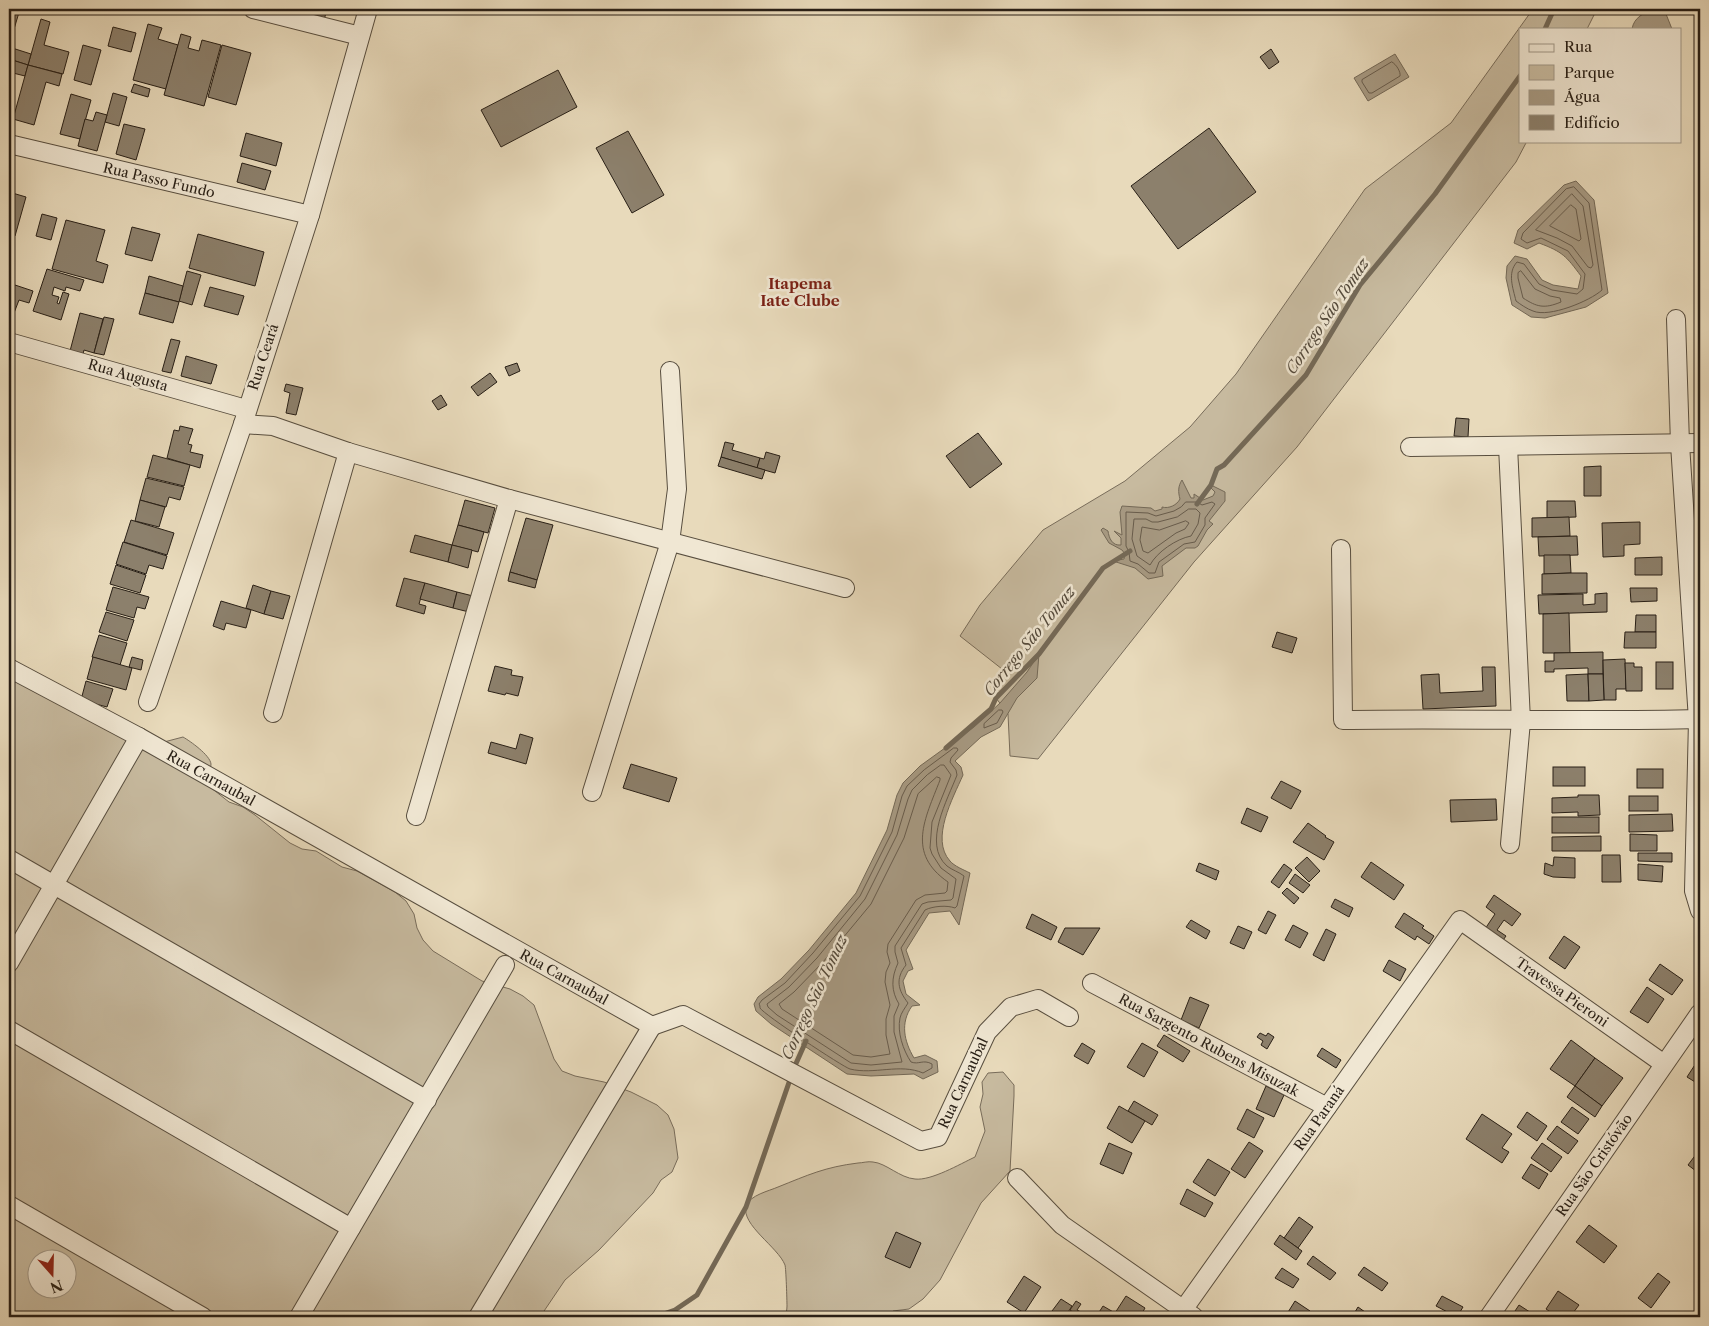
<svg xmlns="http://www.w3.org/2000/svg" width="1709" height="1326" viewBox="0 0 1709 1326" font-family="'Libre Caslon Text',serif">
  <style>
    .green { fill: #c7ba9f; stroke: #786c5a; fill-rule: evenodd }
    .water { fill: #a79a83; stroke: #746957 }
    .lines { fill: none; stroke-linecap: round; stroke-linejoin: round }
    .shore { stroke: #685c4c; stroke-width: 1 }
    .stream { stroke: #746957; stroke-width: 5 }
    .building { fill: #8c806c; stroke: #281f16 }
    .minor-casing { stroke: #584e3f; stroke-width: 20 }
    .minor { stroke: #f0e7d3; stroke-width: 18 }
    .labels { text-anchor: middle; dominant-baseline: central; stroke-width: 5; stroke-linejoin: round; paint-order: stroke }
    .street-label { font-size: 14px; fill: #281f16; stroke: #f0e7d3 }
    .neighbourhood-label { font-size: 15px; font-weight: bold; fill: #7a1f14; stroke: #f0e7d3 }
    .water-label { font-size: 15px; font-style: italic; fill: #544a3c; stroke: #f0e7d3 }
  </style>
  <rect width="100%" height="100%" fill="#e8dabb"/>
  <filter id="stains"><feTurbulence type="fractalNoise" baseFrequency=".004" numOctaves="4"/><feColorMatrix values="0 0 0 0 .2 0 0 0 0 .09 0 0 0 0 .02 0 0 0 .5 -.17"/></filter>
  <radialGradient id="worn" r=".72"><stop offset=".6" stop-color="#630" stop-opacity="0"/><stop offset="1" stop-color="#630" stop-opacity=".3"/></radialGradient>
  <g class="green">
    <polygon points="1533,9 1597,9 1587,29 1520,29 1520,141 1527,141 1516,162 1297,447 1194,562 1038,759 1010,756 1008,714 996,698 1002,669 960,636 980,605 1043,530 1125,481 1190,427 1236,374 1365,189 1451,123"/>
    <path d="M9,661L164,742L183,737C190,741 210,755 211,764C211,769 207,777 205,783L229,802L243,807L255,815L290,843L302,849L316,851L342,867L357,871L395,892L406,901L414,914L417,928L423,940L433,951L482,981L510,989L523,996L534,1005L554,1059L562,1071L575,1076L604,1082L631,1092L657,1105L668,1115L674,1129L678,1158L672,1172L661,1180L653,1193L599,1250L565,1280L540,1317H9ZM38,1258H68V1288H38Z"/>
    <path d="M1003,1072L1014,1085V1096L1010,1171L981,1203L940,1280L923,1299L909,1309L893,1311L887,1317H785C786,1314 787,1310 787,1306C787,1301 786,1268 785,1265C778,1247 741,1225 746,1206C750,1195 769,1191 778,1187C808,1175 825,1167 858,1163C862,1163 868,1161 873,1162C886,1163 900,1178 915,1179C931,1181 960,1164 975,1157L985,1131L980,1107L983,1094L982,1082L988,1073Z"/>
  </g>
  <g class="water">
    <path d="M1654,9L1666,14L1672,29H1632C1634,17 1644,13 1654,9Z"/>
    <polygon points="1395,54 1409,77 1368,101 1354,78"/>
    <path d="M1576,181L1594,200L1608,293L1586,307L1545,318L1531,317L1512,305L1506,278L1507,266L1515,256L1527,259L1542,280L1553,285L1578,289L1581,276C1566,256 1563,252 1539,243L1527,249L1514,243L1518,230L1564,185Z"/>
    <path d="M1182,480L1191,498H1194V494L1203,500L1213,496L1215,492L1211,488V485L1225,492V501L1209,521L1213,524L1207,530L1198,546L1195,548H1186L1162,566L1163,576L1148,579L1135,568L1113,561L1124,559L1125,554L1122,550L1109,543L1101,530L1103,528L1108,531C1109,538 1112,546 1121,545V538L1114,531L1122,535L1120,512L1122,506L1151,508L1155,511L1162,509V507C1169,509 1177,505 1180,499C1178,492 1178,486 1182,480Z"/>
    <path d="M1039,654L1037,678L1017,698L1000,727L981,737L955,761L961,767L963,775C953,798 930,839 950,861C954,866 964,870 970,873L959,925L950,911L929,913L906,950L913,969L908,971L903,981L906,994L920,1005L912,1006C900,1023 904,1041 914,1058L925,1055L937,1061L938,1072L923,1079L914,1074L871,1076L847,1074L771,1024L756,1011L754,1004L758,997L781,979L809,950L856,893L887,830L897,795L903,783L920,766L974,727L1000,703L1027,672Z"/>
  </g>
  <g class="lines">
    <g class="shore">
      <path d="M1392,62C1396,64 1401,72 1400,76L1372,93H1369L1362,82V80Z"/>
      <path d="M1574,187L1589,203L1602,290C1590,301 1549,318 1533,311C1527,309 1520,304 1516,301C1513,288 1507,273 1517,262L1524,264L1539,284L1552,290L1577,294L1583,289L1585,274L1568,251L1541,238L1527,243L1521,239L1523,233L1566,189Z"/>
      <polygon points="1572,194 1583,206 1593,265 1591,268 1588,267 1572,246 1557,238 1536,230"/>
      <polygon points="1571,205 1576,209 1581,239 1579,241 1550,226"/>
      <path d="M1521,271L1535,289L1550,296L1560,298L1561,302C1544,309 1537,307 1523,298L1518,278V273Z"/>
      <polygon points="1186,502 1197,502 1202,505 1212,502 1215,504 1205,518 1205,525 1195,542 1184,544 1159,562 1155,573 1149,573 1138,564 1130,561 1129,552 1126,546 1126,512 1148,513 1156,516 1174,511 1181,507"/>
      <path d="M1189,509H1196L1200,513L1198,524L1191,536C1176,539 1157,552 1150,565L1137,556L1132,539L1134,519H1146L1152,522H1158L1177,517Z"/>
      <polygon points="1186,521 1189,523 1185,529 1176,533 1148,553 1143,551 1140,540 1142,527 1159,530"/>
      <polygon points="999,710 1002,710 1003,712 997,723 984,728 984,724"/>
      <path d="M954,748H957L958,750L951,758L950,762L956,770L957,775C948,799 922,844 947,866C952,870 959,872 964,876L957,906L955,908C947,905 933,906 925,910L901,948L906,965C895,979 898,990 908,1003C905,1008 901,1013 900,1018C897,1032 903,1050 911,1062C919,1065 923,1059 932,1064V1068L923,1073C900,1063 874,1075 850,1069C843,1067 763,1014 760,1008C760,1007 760,1005 759,1004L762,1000L785,983L813,953L860,896L892,832L902,796L907,786L924,770Z"/>
      <path d="M941,765H944L951,775L932,822L930,848L932,854L941,868L956,879L953,898L951,900L928,902L922,904L895,946V952L898,963C891,978 891,991 899,1004L894,1016V1032L902,1062L871,1065L851,1063L777,1015L768,1007L767,1004L789,987L817,958L865,899L897,835L908,799L912,790L927,775Z"/>
      <path d="M937,777L940,778V780C925,819 906,853 948,882L947,891L945,893L925,895L916,900L888,944L887,952L890,963L886,972L885,982L890,1005L886,1019V1035L890,1054L871,1057L853,1055L782,1009L779,1004L794,992L823,962L871,904L904,838L918,794Z"/>
    </g>
    <g class="stream">
      <polyline points="1545,29 1554,9"/>
      <polyline points="1197,504 1211,485 1217,469 1224,465 1306,375 1360,285 1435,194 1520,76"/>
      <polyline points="946,748 991,709 996,698 1039,654 1103,568 1130,551"/>
      <polyline points="655,1317 675,1310 697,1295 746,1207 794,1068 806,1041"/>
    </g>
  </g>
  <g class="building">
    <polygon points="9,9 20,9 9,46"/>
    <polygon points="300,9 327,9 323,24 298,17"/>
    <polygon points="41,19 50,22 44,45 69,52 63,74 28,65"/>
    <polygon points="148,24 162,28 158,39 178,45 166,89 133,80"/>
    <polygon points="113,27 136,33 131,52 108,46"/>
    <polygon points="181,34 191,37 188,48 199,51 202,40 221,45 204,106 164,95"/>
    <polygon points="83,45 101,50 91,85 74,80"/>
    <polygon points="222,45 251,53 236,105 208,97"/>
    <polygon points="9,47 31,54 28,65 9,59"/>
    <polygon points="1271,49 1279,62 1269,69 1260,57"/>
    <polygon points="9,59 28,65 25,76 9,72"/>
    <polygon points="28,65 62,74 59,86 46,82 34,125 13,119"/>
    <polygon points="558,70 577,107 501,147 481,110"/>
    <polygon points="134,84 150,89 148,97 131,92"/>
    <polygon points="113,93 127,97 119,126 105,122"/>
    <polygon points="71,94 91,100 80,139 60,134"/>
    <polygon points="96,112 107,115 97,151 78,146 85,119 93,121"/>
    <polygon points="124,124 145,129 136,160 116,154"/>
    <polygon points="1209,128 1256,192 1178,249 1131,186"/>
    <polygon points="628,131 664,195 632,213 596,148"/>
    <polygon points="246,133 282,143 276,166 240,156"/>
    <polygon points="242,163 271,171 265,190 237,182"/>
    <polygon points="9,192 26,197 15,236 9,234"/>
    <polygon points="42,214 57,218 51,240 36,236"/>
    <polygon points="66,220 105,230 96,261 108,265 103,283 52,269"/>
    <polygon points="132,227 160,234 152,261 125,254"/>
    <polygon points="198,234 264,252 255,286 189,268"/>
    <polygon points="47,269 84,280 80,291 66,287 65,291 54,287 52,295 59,297 57,303 59,304 63,292 69,294 61,320 33,311"/>
    <polygon points="187,271 201,275 192,305 179,301"/>
    <polygon points="149,276 183,286 179,302 145,293"/>
    <polygon points="9,283 33,291 29,303 19,300 14,313 9,311"/>
    <polygon points="210,287 244,296 238,315 204,306"/>
    <polygon points="145,293 179,302 173,323 139,314"/>
    <polygon points="80,313 103,319 94,353 84,350 83,354 70,351"/>
    <polygon points="104,317 114,319 104,355 94,353"/>
    <polygon points="171,339 180,341 171,373 162,371"/>
    <polygon points="186,356 217,365 211,384 181,376"/>
    <polygon points="517,363 520,371 509,376 505,367"/>
    <polygon points="490,373 497,382 478,396 471,387"/>
    <polygon points="286,384 303,388 296,415 286,413 290,393 284,391"/>
    <polygon points="441,395 447,405 438,410 432,401"/>
    <polygon points="1456,418 1469,419 1468,437 1454,436"/>
    <polygon points="180,426 193,429 188,444 192,445 190,452 203,455 200,468 167,458 174,430 179,431"/>
    <polygon points="978,433 1002,464 970,488 946,456"/>
    <polygon points="725,442 734,444 732,450 760,458 757,468 721,457"/>
    <polygon points="766,452 780,456 775,473 757,468 760,458 764,459"/>
    <polygon points="153,455 190,465 184,486 147,477"/>
    <polygon points="721,457 765,470 762,479 718,466"/>
    <polygon points="1601,466 1601,496 1584,496 1584,467"/>
    <polygon points="146,478 184,487 180,500 169,497 166,507 140,500"/>
    <polygon points="140,500 165,507 159,527 135,521"/>
    <polygon points="465,500 495,508 488,533 458,525"/>
    <polygon points="1547,501 1575,501 1576,517 1547,518"/>
    <polygon points="1569,517 1570,536 1532,537 1532,518"/>
    <polygon points="526,518 553,525 537,580 510,572"/>
    <polygon points="131,520 174,533 167,555 124,542"/>
    <polygon points="1640,522 1640,544 1624,545 1624,556 1603,557 1602,523"/>
    <polygon points="458,525 484,532 478,552 452,545"/>
    <polygon points="415,535 452,545 448,562 410,552"/>
    <polygon points="1577,536 1578,555 1539,556 1538,537"/>
    <polygon points="123,542 167,556 163,569 149,565 146,574 116,564"/>
    <polygon points="452,545 472,550 468,568 448,562"/>
    <polygon points="1544,555 1570,555 1571,573 1544,574"/>
    <polygon points="1662,557 1662,575 1635,575 1635,558"/>
    <polygon points="116,565 146,575 140,593 110,584"/>
    <polygon points="510,572 537,580 535,588 508,581"/>
    <polygon points="1571,573 1587,573 1587,593 1542,594 1542,574"/>
    <polygon points="404,578 425,583 419,604 426,606 424,614 396,606"/>
    <polygon points="425,583 457,592 453,608 420,599"/>
    <polygon points="253,585 271,591 264,614 246,608"/>
    <polygon points="113,587 149,597 145,609 137,607 134,618 106,610"/>
    <polygon points="1630,588 1657,588 1657,601 1631,602"/>
    <polygon points="271,591 290,596 283,619 264,614"/>
    <polygon points="457,592 473,596 469,612 453,608"/>
    <polygon points="1607,593 1607,612 1539,614 1538,595 1583,594 1583,605 1595,604 1595,594"/>
    <polygon points="221,601 251,610 246,628 226,623 224,630 213,626"/>
    <polygon points="106,612 134,620 127,641 99,632"/>
    <polygon points="1569,613 1570,653 1543,653 1543,614"/>
    <polygon points="1636,615 1656,615 1656,632 1635,632"/>
    <polygon points="1277,632 1297,638 1292,653 1272,647"/>
    <polygon points="1625,632 1656,632 1656,648 1624,648"/>
    <polygon points="99,635 127,643 120,665 92,657"/>
    <polygon points="1603,652 1603,674 1588,674 1588,668 1554,669 1554,672 1545,672 1545,661 1554,661 1554,653"/>
    <polygon points="93,657 132,668 126,690 87,679"/>
    <polygon points="132,657 143,660 141,670 129,667"/>
    <polygon points="1625,659 1626,689 1616,689 1616,700 1604,700 1603,660"/>
    <rect x="1656" y="662" width="17" height="27"/>
    <polygon points="1625,663 1634,663 1634,667 1642,667 1642,691 1626,691"/>
    <polygon points="495,666 512,670 511,675 523,677 518,696 506,693 505,695 488,691"/>
    <polygon points="1482,667 1495,667 1496,706 1423,709 1421,675 1439,674 1440,693 1483,691"/>
    <polygon points="1588,674 1589,701 1567,701 1566,675"/>
    <polygon points="1588,674 1603,674 1604,700 1589,701"/>
    <polygon points="86,681 113,689 107,707 81,700"/>
    <polygon points="520,734 533,738 526,764 488,753 491,742 516,749"/>
    <polygon points="631,764 677,778 669,802 623,788"/>
    <rect x="1553" y="767" width="32" height="19"/>
    <rect x="1637" y="769" width="26" height="19"/>
    <polygon points="1281,781 1301,791 1291,809 1271,798"/>
    <polygon points="1578,795 1599,795 1600,815 1578,816 1578,812 1552,813 1552,798 1578,797"/>
    <rect x="1629" y="796" width="29" height="15"/>
    <polygon points="1496,799 1497,820 1451,822 1450,800"/>
    <polygon points="1247,808 1268,817 1261,832 1241,823"/>
    <polygon points="1672,814 1673,831 1629,832 1629,815"/>
    <rect x="1552" y="817" width="47" height="16"/>
    <polygon points="1308,823 1326,836 1325,837 1334,842 1324,860 1293,842"/>
    <polygon points="1630,834 1657,835 1657,851 1630,851"/>
    <polygon points="1601,836 1601,851 1552,851 1552,837"/>
    <polygon points="1638,853 1672,853 1672,862 1638,861"/>
    <polygon points="1602,855 1620,855 1621,882 1602,882"/>
    <polygon points="1307,857 1320,871 1309,882 1295,868"/>
    <polygon points="1554,857 1575,858 1575,878 1553,877 1544,874 1545,863 1553,866"/>
    <polygon points="1371,862 1404,885 1394,900 1361,877"/>
    <polygon points="1199,863 1219,871 1216,880 1196,871"/>
    <polygon points="1284,864 1292,870 1279,888 1271,882"/>
    <polygon points="1638,864 1663,866 1662,882 1638,880"/>
    <polygon points="1295,874 1310,885 1303,893 1289,883"/>
    <polygon points="1287,888 1299,898 1294,904 1282,893"/>
    <polygon points="1494,895 1521,914 1512,926 1504,920 1497,930 1506,936 1501,943 1483,932 1495,914 1486,907"/>
    <polygon points="1335,899 1353,908 1349,917 1331,907"/>
    <polygon points="1268,911 1276,915 1266,934 1258,930"/>
    <polygon points="1404,913 1424,926 1422,928 1434,936 1429,944 1417,936 1415,940 1395,927"/>
    <polygon points="1032,914 1057,927 1051,940 1026,928"/>
    <polygon points="1191,920 1210,931 1206,939 1186,927"/>
    <polygon points="1293,925 1308,933 1300,948 1285,940"/>
    <polygon points="1238,926 1252,932 1244,949 1230,943"/>
    <polygon points="1065,928 1100,928 1083,955 1058,942"/>
    <polygon points="1326,929 1336,934 1324,961 1313,955"/>
    <polygon points="1564,936 1580,947 1565,969 1549,958"/>
    <polygon points="1389,960 1406,969 1400,981 1383,971"/>
    <polygon points="1660,964 1683,980 1672,995 1649,980"/>
    <polygon points="1647,987 1664,999 1648,1023 1630,1012"/>
    <polygon points="1190,997 1209,1005 1199,1028 1181,1020"/>
    <polygon points="1260,1033 1266,1036 1268,1033 1274,1037 1267,1049 1261,1045 1263,1041 1257,1037"/>
    <polygon points="1164,1035 1190,1051 1183,1062 1157,1046"/>
    <polygon points="1571,1040 1595,1058 1575,1086 1550,1069"/>
    <polygon points="1082,1043 1095,1051 1088,1064 1074,1056"/>
    <polygon points="1142,1043 1158,1052 1144,1077 1127,1067"/>
    <polygon points="1322,1048 1341,1060 1336,1068 1317,1056"/>
    <polygon points="1700,1057 1700,1085 1687,1077"/>
    <polygon points="1595,1058 1623,1078 1602,1106 1575,1086"/>
    <polygon points="1266,1086 1284,1095 1274,1117 1256,1109"/>
    <polygon points="1575,1086 1602,1106 1595,1117 1567,1097"/>
    <polygon points="1134,1101 1158,1115 1152,1125 1128,1111"/>
    <polygon points="1119,1106 1145,1121 1132,1143 1107,1128"/>
    <polygon points="1572,1107 1589,1119 1578,1134 1561,1122"/>
    <polygon points="1247,1109 1264,1118 1254,1138 1237,1129"/>
    <polygon points="1527,1112 1547,1126 1537,1141 1517,1127"/>
    <polygon points="1482,1114 1512,1134 1502,1148 1509,1152 1502,1163 1466,1139"/>
    <polygon points="1557,1126 1578,1141 1568,1154 1547,1139"/>
    <polygon points="1249,1142 1263,1151 1245,1178 1231,1169"/>
    <polygon points="1109,1143 1132,1153 1123,1174 1100,1164"/>
    <polygon points="1542,1143 1562,1157 1551,1172 1531,1158"/>
    <polygon points="1700,1149 1700,1174 1688,1165"/>
    <polygon points="1208,1159 1230,1172 1215,1196 1193,1182"/>
    <polygon points="1531,1164 1548,1174 1539,1189 1522,1178"/>
    <polygon points="1187,1189 1213,1203 1205,1217 1180,1204"/>
    <polygon points="1299,1217 1313,1227 1298,1248 1284,1238"/>
    <polygon points="1589,1225 1617,1246 1604,1263 1576,1242"/>
    <polygon points="896,1232 921,1243 910,1268 885,1257"/>
    <polygon points="1280,1235 1302,1251 1296,1260 1274,1244"/>
    <polygon points="1313,1256 1336,1273 1330,1280 1307,1264"/>
    <polygon points="1364,1267 1388,1283 1382,1291 1358,1275"/>
    <polygon points="1282,1268 1299,1279 1293,1288 1275,1278"/>
    <polygon points="1658,1273 1670,1282 1651,1308 1638,1298"/>
    <polygon points="1024,1276 1041,1287 1024,1313 1007,1302"/>
    <polygon points="1558,1291 1579,1305 1570,1317 1558,1317 1546,1309"/>
    <polygon points="1126,1296 1145,1308 1140,1317 1121,1317 1115,1313"/>
    <polygon points="1442,1296 1463,1307 1457,1317 1436,1306"/>
    <polygon points="1061,1299 1072,1306 1065,1317 1061,1317 1052,1311"/>
    <polygon points="1076,1301 1081,1304 1077,1310 1083,1313 1080,1317 1070,1310"/>
    <polygon points="1295,1301 1310,1311 1306,1317 1285,1317"/>
    <polygon points="1519,1305 1536,1316 1535,1317 1511,1317"/>
    <polygon points="1103,1306 1115,1313 1121,1317 1096,1317"/>
    <polygon points="1358,1307 1372,1317 1352,1317"/>
  </g>
  <g class="lines">
    <g class="minor-casing">
      <g id="minor">
        <polyline points="253,9 360,36"/>
        <polyline points="9,144 310,215"/>
        <polyline points="1676,319 1680,444 1698,720 1694,891 1700,911"/>
        <polyline points="9,342 246,409"/>
        <polyline points="243,424 273,426 348,452 509,499 845,588"/>
        <polyline points="1508,446 1521,721 1510,844"/>
        <polyline points="1410,447 1700,443"/>
        <path d="M1341,549L1343,720C1462,718 1581,722 1700,719"/>
        <polyline points="9,668 139,737 652,1026 683,1015 921,1141 938,1137 987,1032 1011,1007 1038,999 1069,1017"/>
        <polyline points="148,702 243,424 310,215 368,9"/>
        <polyline points="273,713 348,452"/>
        <polyline points="592,792 670,542 677,489 670,371"/>
        <polyline points="416,816 509,499"/>
        <polyline points="9,859 427,1100"/>
        <polyline points="9,963 139,737"/>
        <polyline points="1092,983 1327,1107"/>
        <polyline points="9,1030 351,1228"/>
        <polyline points="1017,1178 1062,1225 1194,1317"/>
        <polyline points="9,1205 203,1317"/>
        <polyline points="299,1317 505,965"/>
        <polyline points="478,1317 652,1026"/>
        <polyline points="1178,1317 1460,920 1664,1064"/>
        <polyline points="1489,1317 1700,1013"/>
      </g>
    </g>
    <use href="#minor" class="minor"/>
  </g>
  <g class="labels">
    <g class="street-label">
      <text transform="translate(159 180) rotate(13)">Rua Passo Fundo</text>
      <text transform="translate(263 357) rotate(-72)">Rua Ceará</text>
      <text transform="translate(128 375) rotate(16)">Rua Augusta</text>
      <text transform="translate(211 778) rotate(29)">Rua Carnaubal</text>
      <text transform="translate(564 977) rotate(29)">Rua Carnaubal</text>
      <text transform="translate(1562 992) rotate(35)">Travessa Pieroni</text>
      <text transform="translate(1209 1045) rotate(28)">Rua Sargento Rubens Misuzak</text>
      <text transform="translate(963 1083) rotate(-65)">Rua Carnaubal</text>
      <text transform="translate(1319 1118) rotate(-55)">Rua Paraná</text>
      <text transform="translate(1594 1165) rotate(-55)">Rua São Cristóvão</text>
    </g>
    <g class="neighbourhood-label">
      <text x="800" y="283">Itapema<tspan x="800" dy="17">Iate Clube</tspan></text>
    </g>
    <g class="water-label">
      <text transform="translate(1327 316) rotate(-56)">Corrego São Tomaz</text>
      <text transform="translate(1029 641) rotate(-51)">Corrego São Tomaz</text>
      <text transform="translate(814 997) rotate(-65)">Corrego São Tomaz</text>
    </g>
  </g>
  <rect width="1709" height="1326" fill="none" stroke="#e8dabb" stroke-width="30"/>
  <rect x="10" y="10" width="1689" height="1306" fill="none" stroke="#281f16" stroke-width="2.5"/>
  <rect x="15" y="15" width="1679" height="1296" fill="none" stroke="#281f16"/>
  <rect x="1519" y="28" width="162" height="115" fill="#f0e7d3" stroke="#a09787"/>
  <rect x="1529" y="44" width="25" height="8" fill="#f0e7d3" stroke="#a09787"/>
  <text x="1564" y="52" font-size="15" fill="#281f16">Rua</text>
  <rect x="1529" y="65" width="25" height="15" fill="#c7ba9f" stroke="#a09787"/>
  <text x="1564" y="78" font-size="15" fill="#281f16">Parque</text>
  <rect x="1529" y="90" width="25" height="15" fill="#a79a83" stroke="#a09787"/>
  <text x="1564" y="102" font-size="15" fill="#281f16">Água</text>
  <rect x="1529" y="115" width="25" height="15" fill="#8c806c" stroke="#a09787"/>
  <text x="1564" y="128" font-size="15" fill="#281f16">Edifício</text>
  <g transform="translate(52 1274) rotate(160)"><circle r="24" fill="#f0e7d3" stroke="#a09787"/>
  <path d="M0-4L9 19L0 12L-9 19Z" fill="#8f2418"/>
  <text y="-8" font-size="14" font-weight="bold" text-anchor="middle" fill="#281f16">N</text>
  </g>
  <rect width="100%" height="100%" filter="url(#stains)"/>
  <rect width="100%" height="100%" fill="url(#worn)"/>
</svg>
